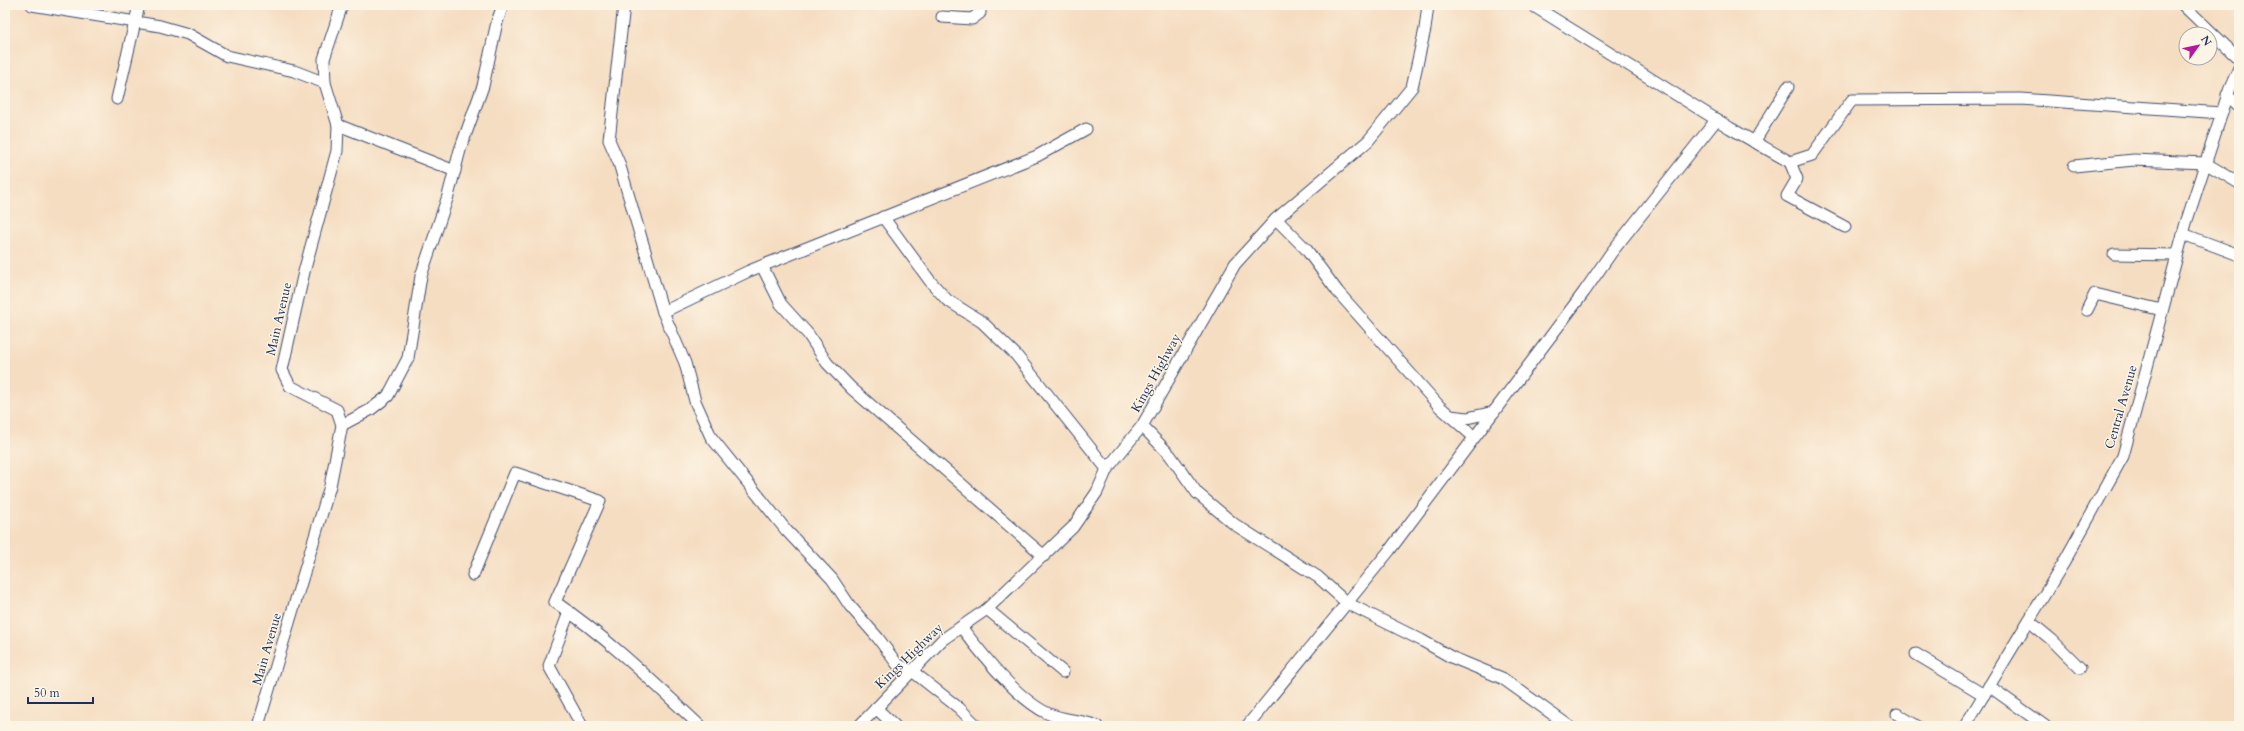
<svg xmlns="http://www.w3.org/2000/svg" width="2244" height="731" viewBox="0 0 2244 731" font-family="Cardo,serif">
  <style>
    .lines { fill: none; stroke-linecap: round; stroke-linejoin: round }
    .minor-casing { stroke: #3c496d; stroke-width: 13 }
    .minor { stroke: #fff; stroke-width: 11 }
    .labels { text-anchor: middle; dominant-baseline: central; stroke-width: 3; stroke-linejoin: round; paint-order: stroke }
    .street-label { font-size: 13px; fill: #1b2f5e; stroke: #fcf5e5 }
  </style>
  <rect width="100%" height="100%" fill="#fcf5e5"/>
  <filter id="ink" filterUnits="userSpaceOnUse"><feTurbulence type="fractalNoise" baseFrequency=".025" numOctaves="2"/><feDisplacementMap in="SourceGraphic" scale="8" xChannelSelector="R" yChannelSelector="G"/><feConvolveMatrix kernelMatrix="1 2 1 2 8 2 1 2 1" color-interpolation-filters="sRGB"/></filter>
  <filter id="wash" filterUnits="userSpaceOnUse"><feTurbulence type="fractalNoise" baseFrequency=".012" numOctaves="4" result="noise"/><feDisplacementMap in="SourceGraphic" scale="16" xChannelSelector="R" yChannelSelector="G"/><feGaussianBlur stdDeviation="0.9" result="paint"/><feColorMatrix in="noise" values="0 0 0 0 0 0 0 0 0 0 0 0 0 0 0 0 0 1.4 0 .05"/><feComposite in="paint" operator="in"/></filter>
  <g filter="url(#wash)">
    <rect width="100%" height="100%" fill="#f5ddc1"/>
  </g>
  <g filter="url(#ink)">
    <g class="lines">
      <g class="minor-casing">
        <g id="minor">
          <polyline points="32,5 160,26 188,34 227,56 294,71 325,83"/>
          <polyline points="624,5 609,140 619,163 663,312 685,363 695,401 711,437 786,530 832,579 850,606 878,638 897,664 912,671 959,708 977,726"/>
          <polyline points="1532,5 1730,128 1790,162 1812,155 1852,100 2021,99 2222,113"/>
          <polyline points="2183,5 2239,59"/>
          <polyline points="942,17 972,19 980,13 980,5"/>
          <polyline points="2227,95 2239,106"/>
          <polyline points="117,99 139,5"/>
          <polyline points="338,125 455,171"/>
          <polyline points="1754,142 1788,87"/>
          <polyline points="1790,162 1797,179 1787,196 1845,227"/>
          <polyline points="2074,166 2134,160 2205,163 2239,183"/>
          <polyline points="883,217 930,281 947,300 982,322 1016,355 1107,469"/>
          <polyline points="1276,219 1306,249 1338,292 1440,407 1473,436"/>
          <polyline points="2183,234 2239,255"/>
          <polyline points="2114,254 2177,255"/>
          <polyline points="762,266 781,304 808,334 827,363 851,388 1044,556"/>
          <polyline points="2087,310 2095,294 2162,310"/>
          <polyline points="663,312 749,271 1037,156 1086,129"/>
          <polyline points="1450,416 1467,418 1494,412"/>
          <polyline points="342,425 370,410 388,396 408,358 421,276 448,196 460,150 483,86 497,22 503,5"/>
          <polyline points="1142,426 1170,455 1197,493 1234,524 1318,577 1347,603 1421,640 1451,657 1502,678 1569,726"/>
          <path d="M473,575L515,473L600,501L555,602C608,638 653,682 700,726"/>
          <polyline points="987,609 1063,672"/>
          <polyline points="569,612 549,666 582,726"/>
          <polyline points="2029,621 2052,640 2080,668"/>
          <path d="M961,627C982,654 1016,698 1047,713C1063,721 1081,719 1097,726"/>
          <polyline points="1916,654 1984,695"/>
          <polyline points="1989,686 2045,726"/>
          <polyline points="876,708 895,726"/>
          <polyline points="1897,714 1917,726"/>
          <polyline points="258,726 330,486 342,425 337,410 290,386 282,370 304,272 337,151 338,125 325,83 324,59 342,5"/>
          <polyline points="859,726 942,640 987,609 1073,527 1097,492 1107,469 1142,426 1235,264 1276,219 1368,141 1412,87 1425,29 1428,5"/>
          <polyline points="1247,726 1389,551 1584,292 1611,253 1717,119"/>
          <polyline points="1965,726 2063,564 2123,456 2186,223 2230,88 2239,68"/>
        </g>
      </g>
      <use href="#minor" class="minor"/>
    </g>
  </g>
  <g class="labels">
    <g class="street-label">
      <text transform="translate(279 319) rotate(-77)">Main Avenue</text>
      <text transform="translate(1156 373) rotate(-61)">Kings Highway</text>
      <text transform="translate(2121 407) rotate(-74)">Central Avenue</text>
      <text transform="translate(267 649) rotate(-74)">Main Avenue</text>
      <text transform="translate(909 656) rotate(-44)">Kings Highway</text>
    </g>
  </g>
  <rect width="2244" height="731" fill="none" stroke="#fcf5e5" stroke-width="20"/>
  <g transform="translate(2198 46) rotate(57)"><circle r="19" fill="#fcf5e5" stroke="#a2a6af"/>
  <path d="M0-3L7 15L0 10L-7 15Z" fill="#b5179e"/>
  <text y="-6" font-size="11" font-weight="bold" text-anchor="middle" fill="#1b2f5e">N</text>
  </g>
  <path d="M28 697v6h65v-6" fill="none" stroke="#1b2f5e" stroke-width="2"/>
  <text x="34" y="697" font-size="12" fill="#1b2f5e" stroke="#fcf5e5" stroke-width="3" paint-order="stroke">50 m</text>
</svg>
